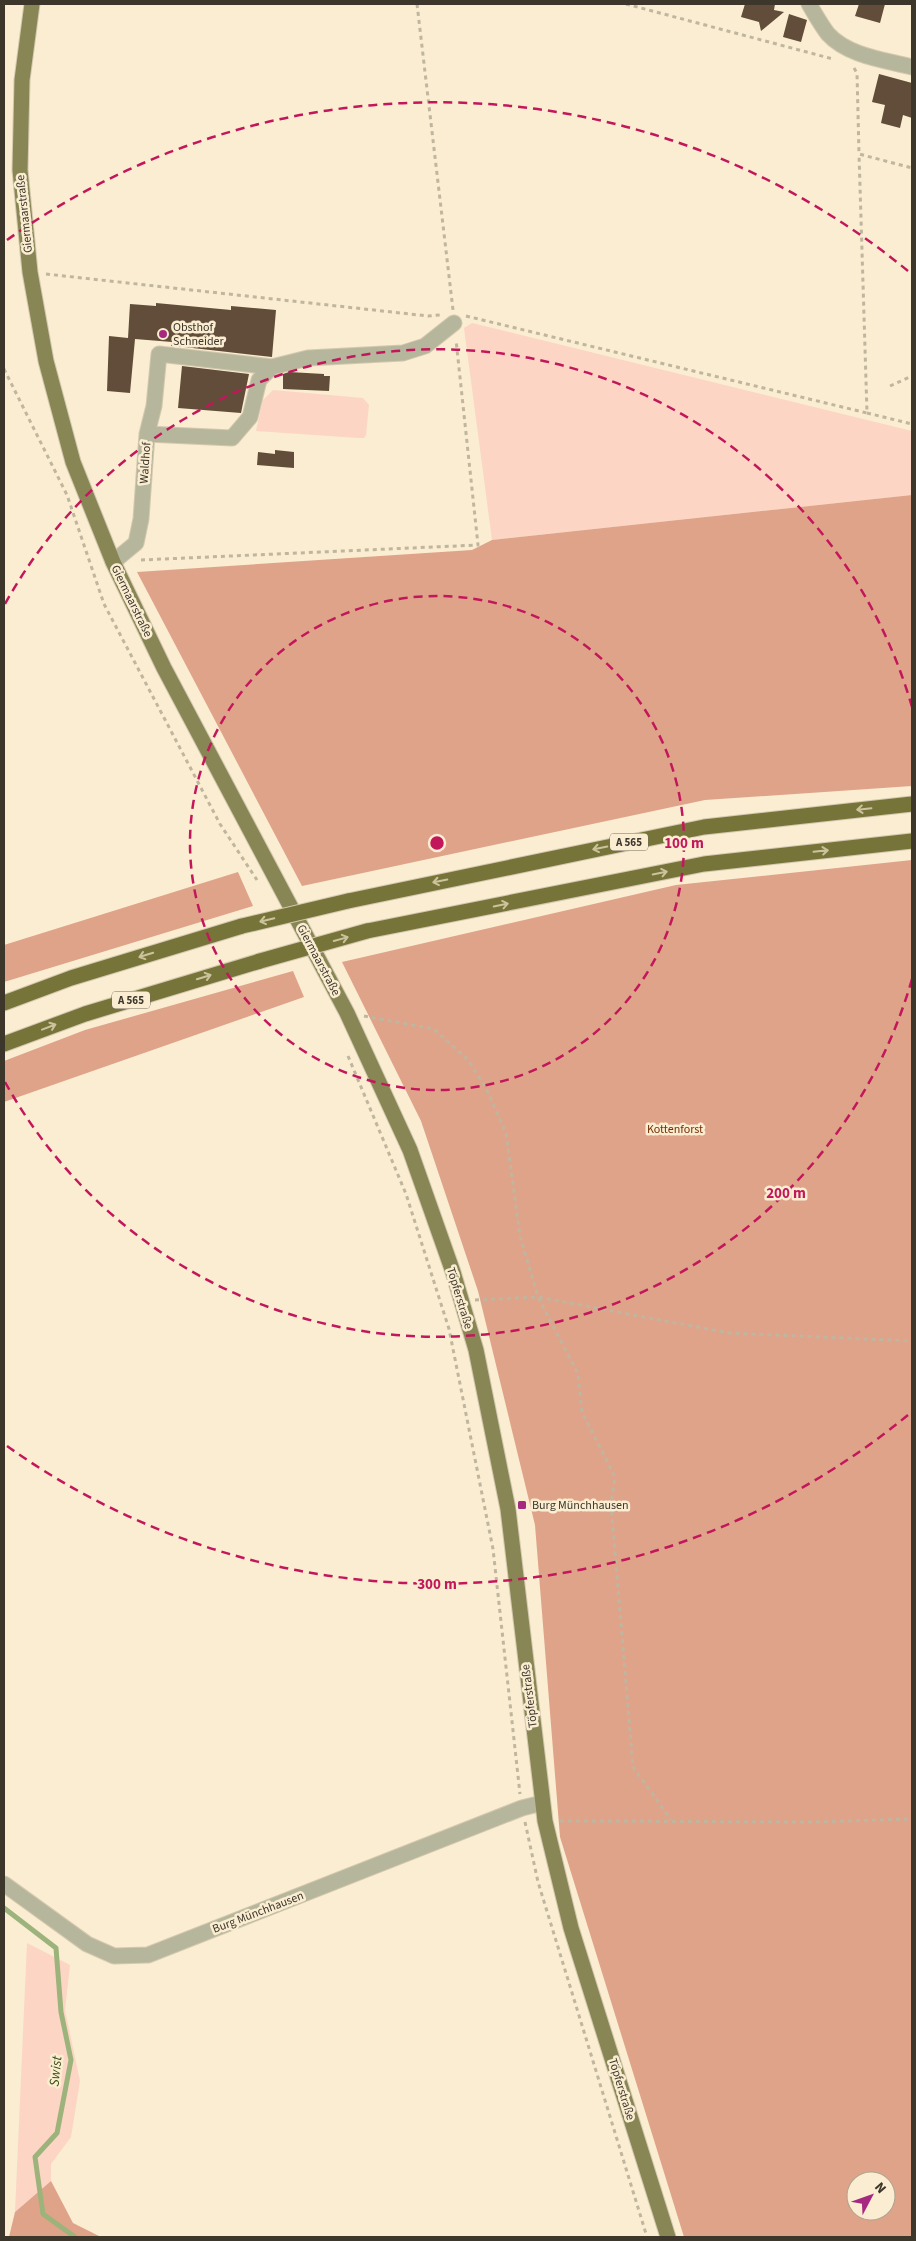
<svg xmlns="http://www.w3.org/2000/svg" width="916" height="2241" font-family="'Source Sans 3',sans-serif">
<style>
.green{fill:#fcd5c5}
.forest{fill:#dfa389;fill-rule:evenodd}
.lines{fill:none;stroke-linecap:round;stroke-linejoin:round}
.stream{stroke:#9db37c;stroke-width:5}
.building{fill:#614d3a}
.minor-casing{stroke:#d4c8b0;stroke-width:17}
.major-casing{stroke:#d4c8b0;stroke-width:17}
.highway-casing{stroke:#d4c8b0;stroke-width:17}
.path{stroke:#c0b59e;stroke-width:3;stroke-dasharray:4 4;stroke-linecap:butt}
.minor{stroke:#b6b69c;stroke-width:15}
.major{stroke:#888655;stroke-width:15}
.highway{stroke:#777439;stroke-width:15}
.highway-bridge-casing{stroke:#d4c8b0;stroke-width:17;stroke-linecap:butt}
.highway-bridge{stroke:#777439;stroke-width:15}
.oneway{stroke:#ccc39c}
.ring{fill:none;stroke:#c2185b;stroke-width:2.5;stroke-dasharray:9 6}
.poi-dot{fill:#a52a7f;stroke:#faedd1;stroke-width:2}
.labels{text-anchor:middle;stroke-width:5;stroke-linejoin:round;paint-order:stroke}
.shield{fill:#faedd1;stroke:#756d5d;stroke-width:1}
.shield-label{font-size:11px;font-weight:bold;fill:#3c362b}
.street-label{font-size:12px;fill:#3c362b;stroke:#faedd1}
.poi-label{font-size:12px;fill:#3c362b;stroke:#faedd1;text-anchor:start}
.park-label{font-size:12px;fill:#742e04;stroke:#faedd1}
.water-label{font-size:14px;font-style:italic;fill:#384c0e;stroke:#faedd1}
.centre{fill:#c2185b;stroke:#faedd1;stroke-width:2.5}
.ring-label{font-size:15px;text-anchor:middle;font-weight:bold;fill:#c2185b;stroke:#faedd1;stroke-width:5;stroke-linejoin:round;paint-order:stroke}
</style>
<rect width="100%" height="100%" fill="#faedd1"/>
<path class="green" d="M472,323L912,431V495L492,540L464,328Z
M273,390L363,398L369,405L366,435L364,438H358L256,431L263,400Z
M27,1943L70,1965L65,2010L80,2081L71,2137L51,2164V2181L15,2212Z"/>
<path class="forest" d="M912,495V786L705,800L302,886L137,572L472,550L492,540Z
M912,860V2237H684L560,1837L535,1525L478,1291L421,1121L342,962L676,885ZM856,2181H886V2211H856Z
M238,872L253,906L4,982V945Z
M293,971L304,997L4,1102V1061L85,1030Z
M51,2181L73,2223L101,2237H9L15,2212Z"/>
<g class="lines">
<path class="stream" d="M4,1908L56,1948L61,2012L71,2060L57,2133L35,2157L43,2214L75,2237"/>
</g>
<path class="building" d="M745,4H775L774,10L784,12L761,31L759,22L741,17Z
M859,4H885L880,23L855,16Z
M789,14L807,20L801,42L783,37Z
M879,74L912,83V118L903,115L900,128L881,123L885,105L872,102Z
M156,303L231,310V306L276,310L272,357L184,347L171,346L172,342L135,339L130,393L107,391L109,336L128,338L130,304L156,306Z
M182,366L249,374L241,413L178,408Z
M289,372L324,374V376H330L329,391L283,389V374Z
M275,450L294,452V468L257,465L258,452L275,454Z"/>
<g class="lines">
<defs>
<path id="minor" d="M809,4C815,14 821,25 828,34C848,56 885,60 912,67
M147,434L232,438L250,417L259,380L272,367L308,358L403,353L425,346L454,323
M113,562L136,543L141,519L147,434L154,406L159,354L272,367
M4,1884L87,1944L114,1956L148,1955L522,1808L542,1803"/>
<path id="major" d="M32,4L22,80L20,170L30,272L46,361L73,462L113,562L164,668L347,1013L410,1150L453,1272L476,1350L508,1509L545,1821L571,1928L668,2237"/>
<path id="highway" d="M348,901L704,827L912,804
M367,931L704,864L912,841
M4,1003L71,978L242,926
M4,1044L85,1014L260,961"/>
</defs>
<use href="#minor" class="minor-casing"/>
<use href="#major" class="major-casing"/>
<use href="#highway" class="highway-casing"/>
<path class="path" d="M417,4L453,310
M626,4L833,59
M854,68L857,73L859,154L912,168
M46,274L428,316L440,315
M466,316L867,413L859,154
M4,369L67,495L104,604L220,824L257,880
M890,386L912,376
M867,413L912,424
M141,560L478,545L456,340
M364,1016L434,1029L468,1060L486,1088L506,1133L520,1236L538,1297L578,1374L582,1412L615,1477L611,1504L633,1767L671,1820
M348,1056L406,1194L449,1329L493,1549L520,1794
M475,1300L538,1297L729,1333L912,1341
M560,1821L815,1822L912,1819
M525,1822L538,1882L647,2237"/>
<use href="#minor" class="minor"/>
<use href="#major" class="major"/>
<use href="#highway" class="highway"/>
<defs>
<path id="highway-bridge" d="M242,926L348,901
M260,961L367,931"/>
</defs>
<use href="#highway-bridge" class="highway-bridge-casing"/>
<use href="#highway-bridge" class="highway-bridge"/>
</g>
<defs><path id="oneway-shaft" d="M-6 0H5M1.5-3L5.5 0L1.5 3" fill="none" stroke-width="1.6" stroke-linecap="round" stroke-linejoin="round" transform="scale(1.25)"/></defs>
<g class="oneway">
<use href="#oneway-shaft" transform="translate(864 809) rotate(174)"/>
<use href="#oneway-shaft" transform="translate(600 848) rotate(168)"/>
<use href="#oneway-shaft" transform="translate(821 851) rotate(-6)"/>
<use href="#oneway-shaft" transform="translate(660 873) rotate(-11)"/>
<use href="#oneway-shaft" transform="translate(440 881) rotate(168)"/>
<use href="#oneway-shaft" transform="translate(501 905) rotate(-11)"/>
<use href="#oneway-shaft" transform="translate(267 920) rotate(167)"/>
<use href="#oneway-shaft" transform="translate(341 939) rotate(-15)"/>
<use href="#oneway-shaft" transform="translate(146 955) rotate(163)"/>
<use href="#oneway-shaft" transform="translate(204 977) rotate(-17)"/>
<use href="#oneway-shaft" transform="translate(49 1027) rotate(-21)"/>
</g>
<g class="ring">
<circle cx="437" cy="843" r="247"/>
<path d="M912 979A494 494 0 0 1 5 1082M5 604A494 494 0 0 1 912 707"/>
<path d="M908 1415A741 741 0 0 1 7 1446M7 240A741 741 0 0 1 908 271"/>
</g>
<g class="poi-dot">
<circle cx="163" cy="334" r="5"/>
<rect x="517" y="1500" width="10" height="10" rx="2.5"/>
</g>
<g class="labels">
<g class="shield">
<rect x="610" y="833.5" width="38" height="17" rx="4"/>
<rect x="112" y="991.5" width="38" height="17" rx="4"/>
</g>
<g class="shield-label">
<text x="629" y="846">A 565</text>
<text x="131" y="1004">A 565</text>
</g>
<g class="street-label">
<text transform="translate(24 214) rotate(-96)" y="4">Giermaarstraße</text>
<text transform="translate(145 463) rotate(-86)" y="4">Waldhof</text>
<text transform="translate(132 601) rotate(64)" y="4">Giermaarstraße</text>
<text transform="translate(319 960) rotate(62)" y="4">Giermaarstraße</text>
<text transform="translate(460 1298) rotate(73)" y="4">Töpferstraße</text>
<text transform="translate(529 1696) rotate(-97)" y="4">Töpferstraße</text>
<text transform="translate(258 1912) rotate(-21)" y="4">Burg Münchhausen</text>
<text transform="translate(622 2089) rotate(73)" y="4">Töpferstraße</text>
</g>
<g class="poi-label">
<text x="173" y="331">Obsthof<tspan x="173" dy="14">Schneider</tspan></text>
<text x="532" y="1509">Burg Münchhausen</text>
</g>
<g class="park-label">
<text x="675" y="1133">Kottenforst</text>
</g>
<g class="water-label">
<text transform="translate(55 2071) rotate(-84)" y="5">Swist</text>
</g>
</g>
<circle cx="437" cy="843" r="8" class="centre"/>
<g class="ring-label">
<text x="684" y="848">100 m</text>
<text x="786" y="1198">200 m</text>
<text x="437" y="1589">300 m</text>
</g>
<rect width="916" height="2241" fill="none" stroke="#3c362b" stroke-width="10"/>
<g transform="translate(871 2196) rotate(49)"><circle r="24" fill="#faedd1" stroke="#aea48f"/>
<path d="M0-4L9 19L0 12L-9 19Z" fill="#a52a7f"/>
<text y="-8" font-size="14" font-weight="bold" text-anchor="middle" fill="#3c362b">N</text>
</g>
</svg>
